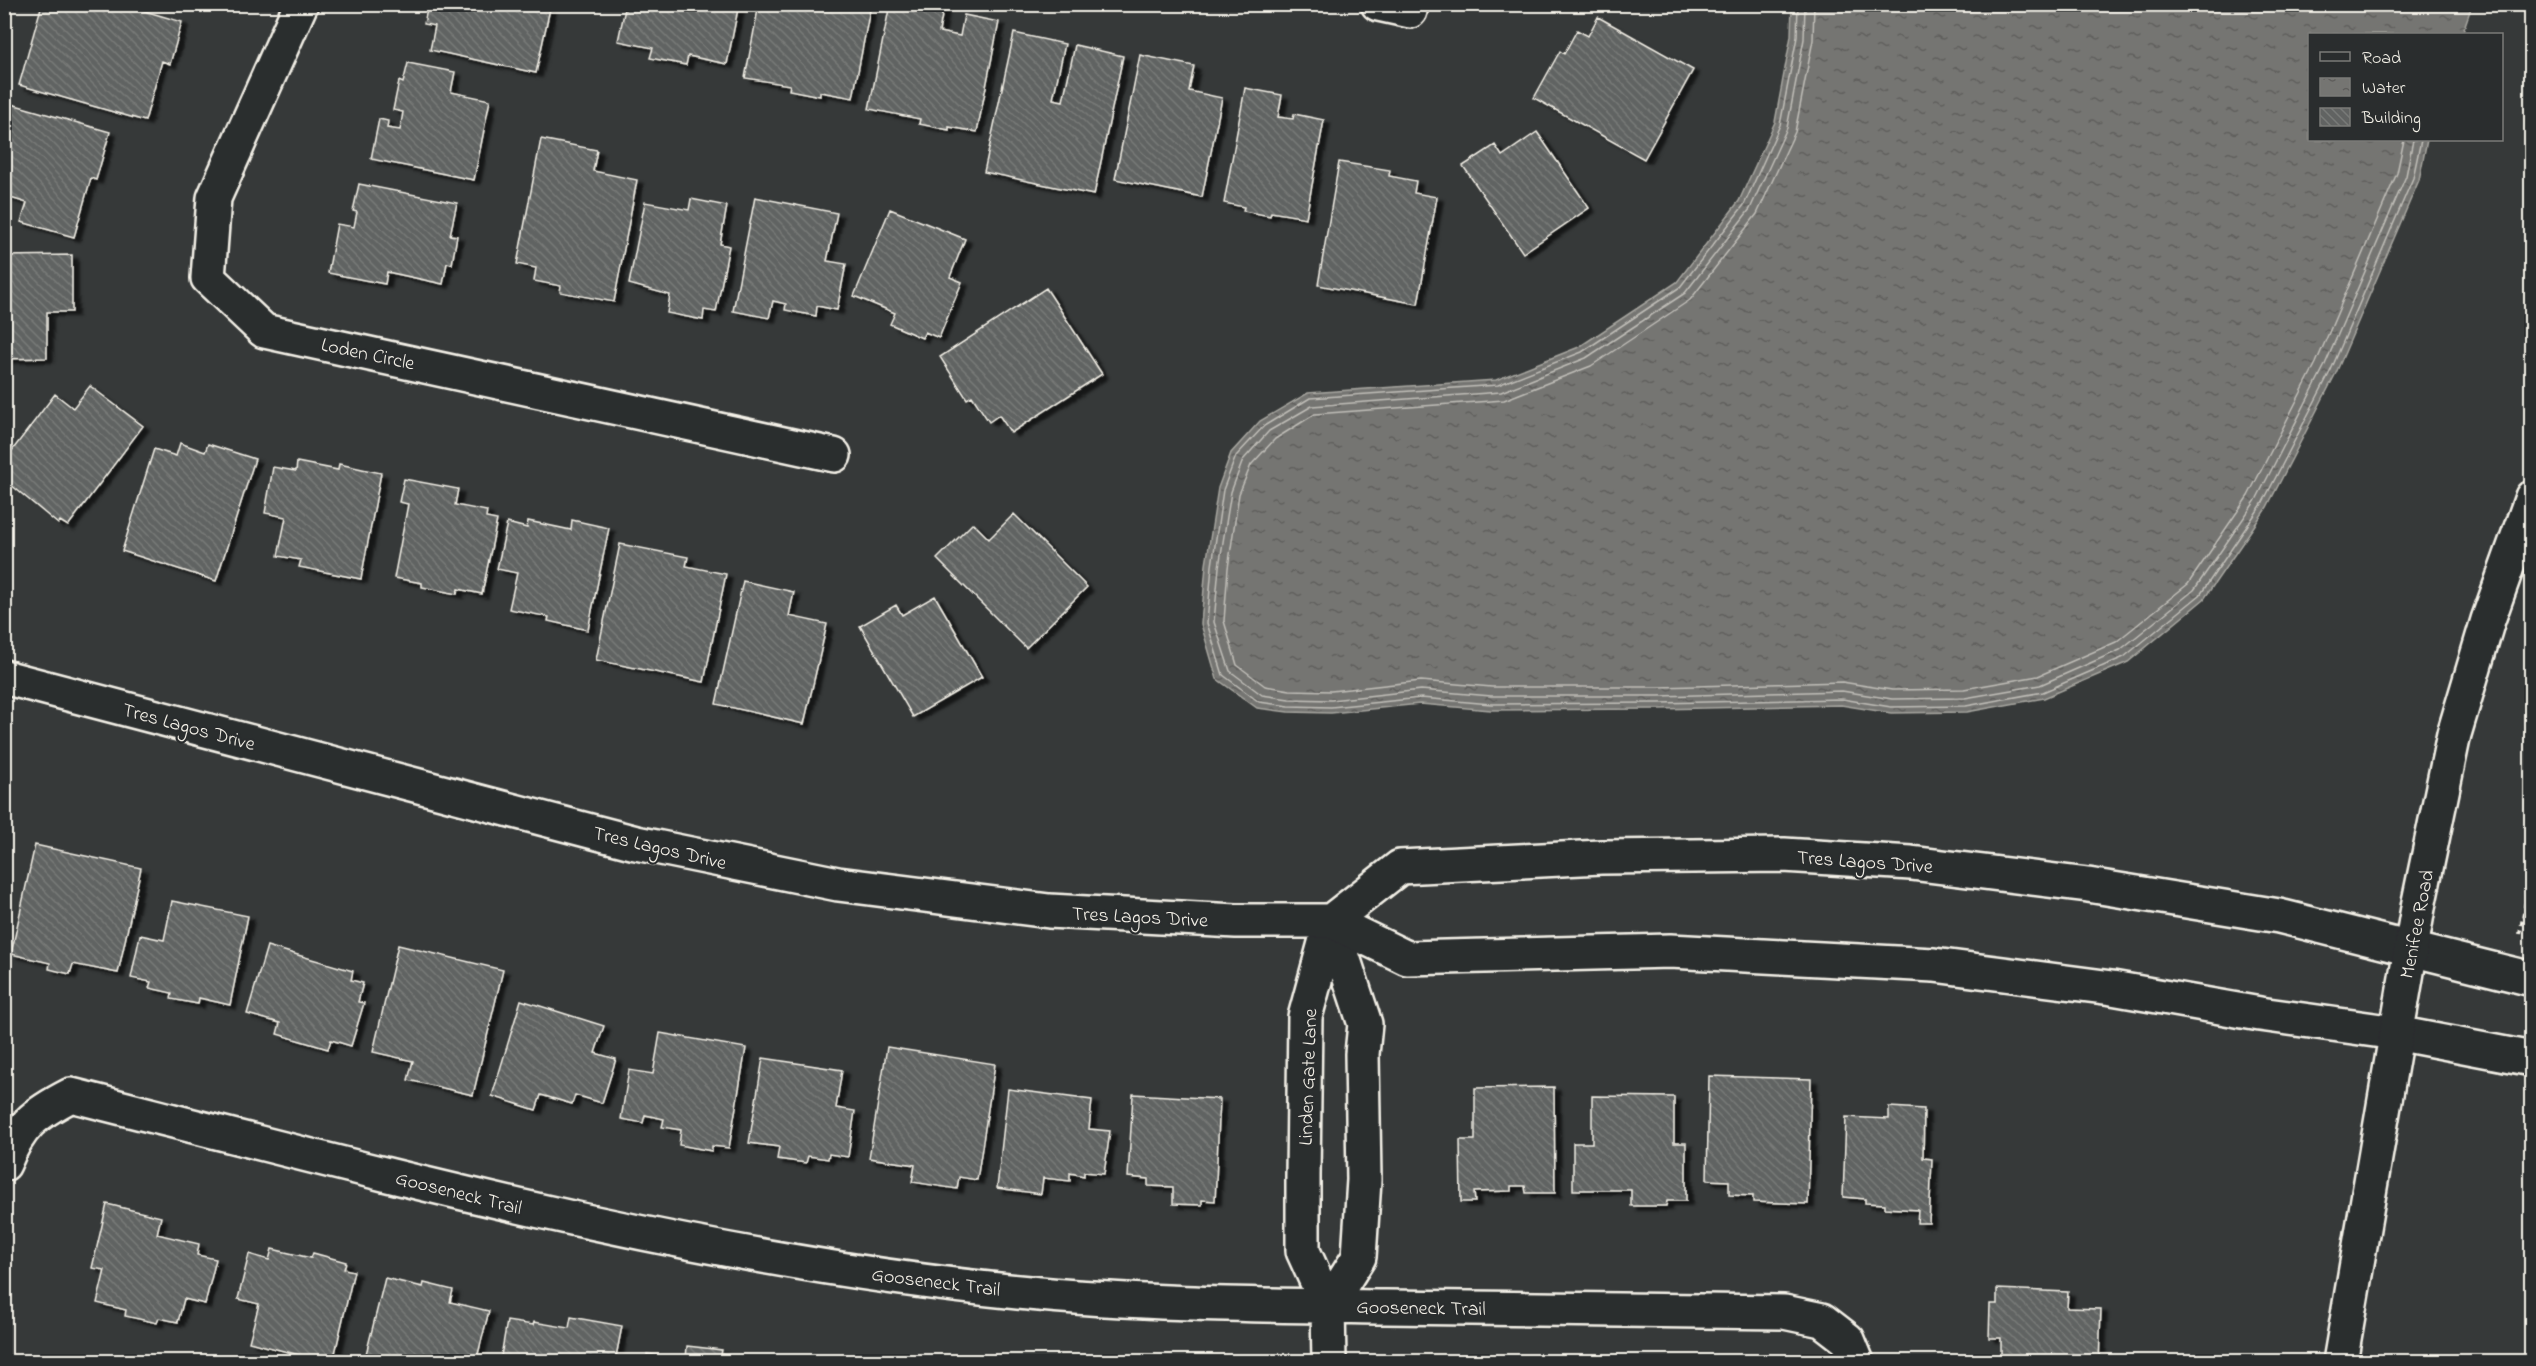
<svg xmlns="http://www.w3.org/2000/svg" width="2536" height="1366" font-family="'Indie Flower',sans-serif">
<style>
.water{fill:url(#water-ripples);stroke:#a8a7a1;stroke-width:1.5}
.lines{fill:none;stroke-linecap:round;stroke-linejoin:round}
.shore{stroke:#c1bfb9;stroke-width:1.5}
.building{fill:url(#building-back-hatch);stroke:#f4f1e8;stroke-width:1.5;filter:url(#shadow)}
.street-casing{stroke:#f4f1e8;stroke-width:38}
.secondary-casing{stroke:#f4f1e8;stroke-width:38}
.primary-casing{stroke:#f4f1e8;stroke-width:38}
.path{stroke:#f4f1e8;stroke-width:4;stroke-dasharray:4.5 4.5;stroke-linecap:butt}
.street{stroke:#2a2d2e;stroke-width:33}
.secondary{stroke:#2a2d2e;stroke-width:33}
.primary{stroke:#2a2d2e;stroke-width:33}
.labels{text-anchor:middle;stroke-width:4.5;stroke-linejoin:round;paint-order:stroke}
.street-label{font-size:20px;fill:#f4f1e8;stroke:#2a2d2e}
</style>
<defs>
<pattern id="water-ripples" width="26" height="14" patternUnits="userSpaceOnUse" patternTransform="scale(1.5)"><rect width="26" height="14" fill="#757572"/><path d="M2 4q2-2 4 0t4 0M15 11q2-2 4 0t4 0" fill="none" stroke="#5f5e5c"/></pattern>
<pattern id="building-back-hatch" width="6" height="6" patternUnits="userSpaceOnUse" patternTransform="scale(1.5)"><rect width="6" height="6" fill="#616362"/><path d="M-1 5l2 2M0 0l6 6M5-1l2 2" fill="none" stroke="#787a78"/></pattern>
<filter id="shadow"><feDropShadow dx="6" dy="4" stdDeviation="1.5" flood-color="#0009"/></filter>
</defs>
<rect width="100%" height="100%" fill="#363939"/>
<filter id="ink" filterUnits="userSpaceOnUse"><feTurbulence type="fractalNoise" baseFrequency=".0167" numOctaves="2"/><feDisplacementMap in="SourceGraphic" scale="12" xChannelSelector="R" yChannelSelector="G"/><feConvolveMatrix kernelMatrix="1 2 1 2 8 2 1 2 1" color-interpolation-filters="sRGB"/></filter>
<g filter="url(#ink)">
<path class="water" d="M1792,5H2472L2462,34H2310V140H2427L2419,180L2336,373L2267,507L2204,599L2128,662L2044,698L1967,712L1891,713L1841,705L1659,709L1491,710L1420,704L1331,713L1288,712L1257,708L1217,679L1201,624L1206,565L1218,488L1231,453L1260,421L1308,393L1496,380L1579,347L1677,282L1739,201L1775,122L1791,36Z"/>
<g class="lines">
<path class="shore" d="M1798,4L1797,37L1780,125L1744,205L1680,287L1582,352L1498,385L1310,398L1264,426L1236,456L1223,490L1212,566L1207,623L1223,675L1259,702L1289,706L1331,707L1421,698L1491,704L1659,703L1842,699L1891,707L1966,706L2043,692L2124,657L2200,595L2262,504L2331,370L2413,178L2421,140
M1805,4L1804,39L1787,128L1750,209L1685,293L1586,358L1501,392L1312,406L1269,431L1243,460L1231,492L1219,567L1214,622L1230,671L1262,695L1289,699L1331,700L1421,690L1491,696H1659L1842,691L1892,699L1965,698L2040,685L2120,650L2194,590L2256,500L2324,367L2406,176L2413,140
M1814,4L1813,40L1795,132L1757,214L1690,300L1591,366L1504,400L1315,414L1275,439L1251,465L1239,494L1228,568L1224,621L1237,665L1265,686L1290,690L1331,691L1421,681L1492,687H1659L1842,682L1892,690L1964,689L2038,676L2116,642L2188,584L2248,496L2316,363L2397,173L2404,140"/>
</g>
<path class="building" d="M42,4H121L182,22L170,64L162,61L145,121L19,85Z
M428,4H551L536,73L430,50L435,26L424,24Z
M626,4H739L727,64L688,56L686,65L650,58L653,48L618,41Z
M759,4H871L853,98L820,92V96L789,90L790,85L745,78Z
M890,4H944L939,32L960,36L964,15L999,22L977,132L949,127V130L919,124L920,119L869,109Z
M1598,17L1693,70L1644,159L1534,98L1560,51L1564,54L1577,30L1588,36Z
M1014,33L1065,44L1053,99L1063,101L1075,45L1123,56L1094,195L984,172Z
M1140,55L1194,66L1189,91L1222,98L1202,197L1115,179Z
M408,63L455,72L451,92L490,100L474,180L371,159L379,119L388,121L387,128L400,130L403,112L393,110L399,81L403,83Z
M1245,88L1282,95L1278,117L1293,119L1294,114L1324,120L1306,218L1271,212L1270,216L1243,211L1244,207L1224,203Z
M8,103L110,132L96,180L91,178L74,237L21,222L27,203L4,196V113Z
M1537,132L1589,208L1523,253L1463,166L1495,145L1502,156Z
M541,139L597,150L593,171L637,180L614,302L560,292L561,286L534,281L536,268L517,264Z
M1339,162L1390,170L1389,176L1416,181L1414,193L1437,197L1418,304L1318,285Z
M359,184L457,203L450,235L457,236L452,264L447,263L443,284L387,272L385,284L328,273L337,224L354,227L357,212L353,211Z
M755,197L837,213L827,261L846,264L837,310L817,306L816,316L785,310L786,304L773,301L769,318L733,311Z
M691,199L727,206L720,244L729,246L716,312L704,310L703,320L667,313L670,295L629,284L645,202L689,210Z
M890,209L965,239L950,277L962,282L939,338L925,332L922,338L890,324L895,313L854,296Z
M72,255V312H47V358L4,359V256Z
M1046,288L1102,374L1011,433L999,415L989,422L972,396L967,399L940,357Z
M90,386L143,426L68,526L60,521L58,524L4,479V461L55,394L73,408Z
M180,443L205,452L208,444L255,459L216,581L122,551L154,449L176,456Z
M297,462L338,470L339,464L381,473L361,579L299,567L301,560L278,556L286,517L265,513L273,467L296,471Z
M404,479L458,489L455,505L487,511L486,518L497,520L482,594L458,589L457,594L422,587V583L394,578L408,504L399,502Z
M1014,514L1087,587L1026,648L937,559L973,523L989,539Z
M572,520L609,528L588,630L548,621L549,617L509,609L517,573L497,569L507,523L527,528L528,521L571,530Z
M620,544L688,557L686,566L726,574L704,682L596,660Z
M743,581L794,592L789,616L827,624L804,724L716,704Z
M935,596L982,677L913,717L860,626L896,605L902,615Z
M35,845L141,868L118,973L73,964L70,974L49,969L50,963L11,954Z
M172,901L248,916L230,1005L199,998L198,1004L171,999L172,993L149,988L151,982L131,978L140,935L164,940Z
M398,945L503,970L473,1095L408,1080L413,1061L373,1052Z
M267,946L353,971L351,980L363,983L358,1002L364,1003L351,1046L331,1040L328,1049L277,1034L280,1023L247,1014Z
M521,1000L604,1026L595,1053L616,1059L602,1103L575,1095L572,1104L541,1095L536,1110L492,1096Z
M660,1033L746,1048L729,1148L712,1146V1151L679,1145L681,1130L662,1127L664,1119L645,1115L643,1123L621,1119L629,1070L653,1074Z
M887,1047L995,1064L977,1180L959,1177L957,1189L912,1182L915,1165L869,1158Z
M763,1058L842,1070L836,1108L855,1111L848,1157L829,1154L828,1159L808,1156L806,1163L777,1159L779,1147L749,1143Z
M1709,1076L1811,1079L1808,1204L1753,1202V1196L1729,1195V1181L1707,1180Z
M1554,1087L1555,1193H1526L1525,1186H1511V1191L1474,1192L1475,1202H1461L1460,1140H1475V1088Z
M1008,1089L1092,1100L1089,1129L1110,1131L1104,1174L1084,1172V1176L1070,1173V1181L1043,1178L1041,1194L997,1188Z
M1133,1094L1220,1099L1215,1201L1202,1200V1205L1173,1204V1187L1148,1186V1179L1128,1177Z
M1592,1096L1674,1097V1143H1686V1201H1667L1666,1206H1631V1190H1573V1143H1592Z
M1889,1107L1924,1109L1923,1158L1932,1159L1929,1223H1917L1918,1210L1885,1208V1204L1865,1203V1199L1843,1197L1846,1117L1889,1119Z
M107,1204L161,1217L157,1234L199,1244L197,1255L216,1259L205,1304L184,1299L178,1322L159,1318L157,1323L125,1316L126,1310L97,1303L105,1270L92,1268Z
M272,1249L311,1258L313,1253L346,1262L344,1269L354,1271L333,1362H306L307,1357L249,1342L259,1304L238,1299L249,1254L269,1260Z
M385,1278L423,1287L424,1283L453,1290L450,1302L489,1311L476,1362H364Z
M1997,1289L2068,1292L2067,1308L2101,1309L2099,1362H2001V1338H1989L1990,1304H1997Z
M571,1317L622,1326L615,1362H500L507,1321L533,1325L534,1322L569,1328Z
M687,1346L722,1350L721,1355L736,1357L735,1362H646L647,1354L686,1359Z"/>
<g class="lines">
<defs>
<path id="street" d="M301,4L214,198L208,278L264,331L834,455
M1378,4L1410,11
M2411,949L2532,979
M2396,1033L2532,1059
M4,1164C20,1125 34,1114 71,1095C384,1174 696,1260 1018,1292C1139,1304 1261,1305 1383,1307C1517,1308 1651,1310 1784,1312L1822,1320L1848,1340L1857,1362
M1328,1306L1359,1257L1364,1180L1362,1054L1365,1024L1331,921
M1329,1362L1328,1306L1303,1251V1176L1305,1017L1331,921"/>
<path id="secondary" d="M4,677L636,843L838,884L1049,911L1236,921H1331L1407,958L1670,951L1934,965L2112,988L2260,1014L2396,1033
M1331,921L1400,867L1601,857L1784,855L1911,863L2088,885L2279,916L2411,949"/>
<path id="primary" d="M2340,1362L2419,902L2454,734L2488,620L2532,497"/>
</defs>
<use href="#street" class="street-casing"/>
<use href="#secondary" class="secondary-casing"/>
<use href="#primary" class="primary-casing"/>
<path class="path" d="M2520,934L2532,868"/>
<use href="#street" class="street"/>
<use href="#secondary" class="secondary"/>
<use href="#primary" class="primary"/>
</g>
</g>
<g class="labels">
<g class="street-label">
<text transform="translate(368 353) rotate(12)" y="7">Loden Circle</text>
<text transform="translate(189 726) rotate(15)" y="7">Tres Lagos Drive</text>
<text transform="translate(660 847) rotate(13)" y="7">Tres Lagos Drive</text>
<text transform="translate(1865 861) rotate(4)" y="7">Tres Lagos Drive</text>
<text transform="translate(1140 916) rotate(3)" y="7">Tres Lagos Drive</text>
<text transform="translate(2416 924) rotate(-79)" y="7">Menifee Road</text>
<text transform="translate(1307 1077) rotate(-88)" y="7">Linden Gate Lane</text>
<text transform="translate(459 1192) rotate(14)" y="7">Gooseneck Trail</text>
<text transform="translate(936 1281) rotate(7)" y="7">Gooseneck Trail</text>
<text transform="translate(1421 1307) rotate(1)" y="7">Gooseneck Trail</text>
</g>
</g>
<rect width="2536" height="1366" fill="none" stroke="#2a2d2e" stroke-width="24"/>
<rect x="12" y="12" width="2512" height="1342" fill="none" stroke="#f4f1e8" stroke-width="2" filter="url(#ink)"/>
<rect x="2308" y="33" width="195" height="108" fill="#2a2d2e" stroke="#7b7b78" stroke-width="1.5"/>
<rect x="2320" y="52" width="30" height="9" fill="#2a2d2e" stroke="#7b7b78" stroke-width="1.5"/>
<text x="2362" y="63" font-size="18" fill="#f4f1e8">Road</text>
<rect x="2320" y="78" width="30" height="18" fill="url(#water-ripples)" stroke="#7b7b78" stroke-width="1.5"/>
<text x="2362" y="93" font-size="18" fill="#f4f1e8">Water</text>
<rect x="2320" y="108" width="30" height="18" fill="url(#building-back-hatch)" stroke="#7b7b78" stroke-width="1.5"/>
<text x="2362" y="123" font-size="18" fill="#f4f1e8">Building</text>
</svg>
